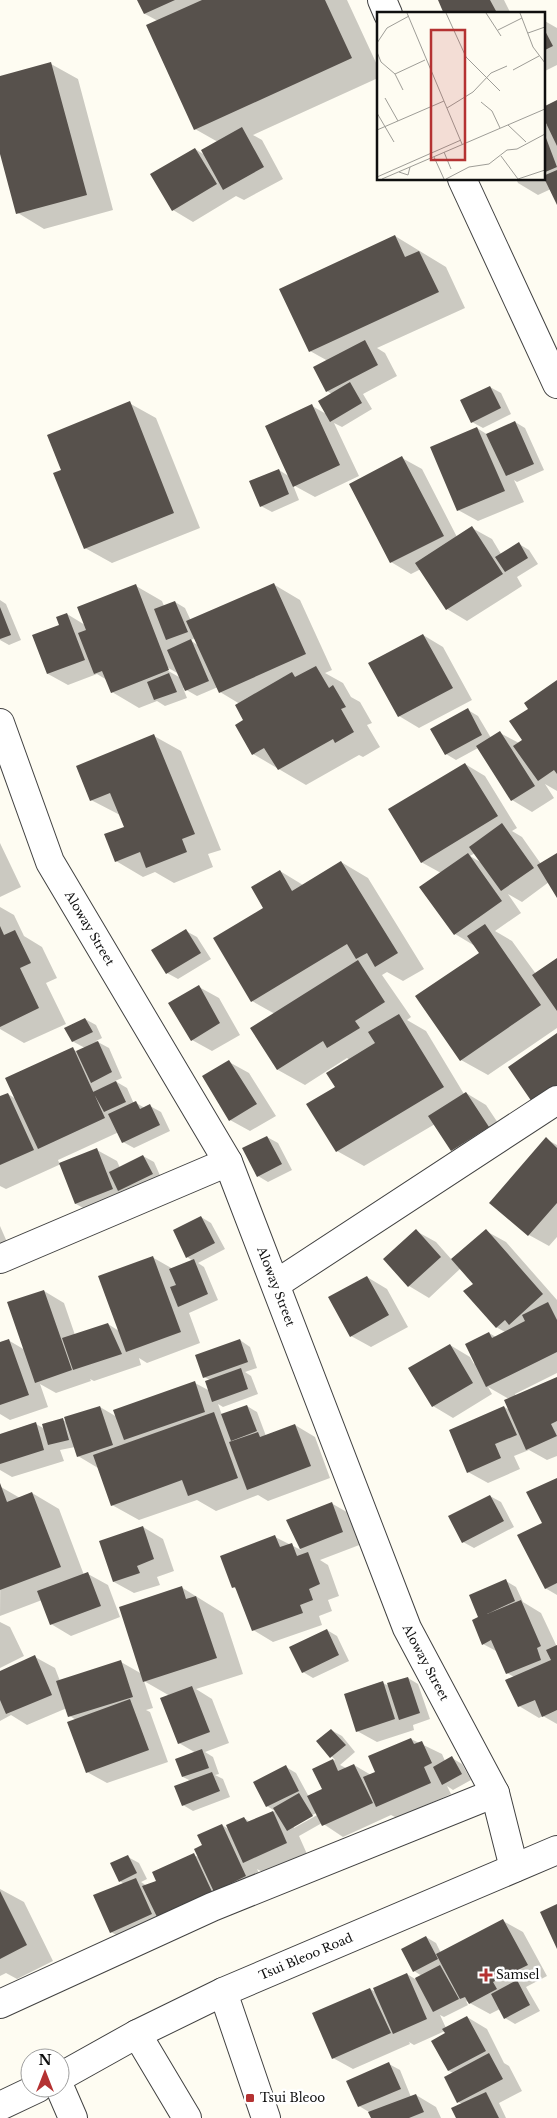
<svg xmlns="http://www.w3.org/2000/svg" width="557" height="2118" font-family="'Libre Baskerville',serif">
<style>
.shadow{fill:#0003;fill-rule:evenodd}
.building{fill:#57514c}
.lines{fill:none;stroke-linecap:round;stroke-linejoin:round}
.minor-casing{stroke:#424242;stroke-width:30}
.minor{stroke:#fff;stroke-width:28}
.poi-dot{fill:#b43232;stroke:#fff;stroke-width:2}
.labels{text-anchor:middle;stroke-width:5;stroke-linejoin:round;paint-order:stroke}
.street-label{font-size:12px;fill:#0f0f0f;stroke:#fff}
.poi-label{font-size:12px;fill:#0f0f0f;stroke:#fff;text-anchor:start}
.inset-road{fill:none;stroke:#9e9d97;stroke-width:1}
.view{fill:#b43232;fill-opacity:0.15;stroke:#b43232;stroke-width:2.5}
.inset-edge{fill:none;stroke:#0f0f0f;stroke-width:2.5}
</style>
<rect width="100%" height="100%" fill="#fefcf2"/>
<path class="shadow" d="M139,0H347L378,67V78L253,135L262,140L283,179L244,200L236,196L193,222L173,210L195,149L205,155L218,142L195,129L158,21L145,14Z
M439,0H504L511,14H446Z
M543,20L557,28V65L543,72Z
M51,64L78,79L113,210L44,229L18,213L0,149V77Z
M557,102V202L551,189L538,195L518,183L516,179H543V123L549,126Z
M395,236L446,267L465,308L377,348L385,353L397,376L363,394L372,409L342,427L334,423L359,476L315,497L293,485L299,500L272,512L261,506L279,470L290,477L312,406L328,415L332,394L327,391L328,361L310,351Z
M490,387L501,393L511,414L483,428L472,422Z
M129,403L156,418L200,528L112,563L85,548L62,470Z
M515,422L525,428L544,470L517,482L514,480L524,502L478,521L458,510L477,428L488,435Z
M402,458L422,469L457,537L472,528L492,539L501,554L519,544L529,550L538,564L517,577L522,586L467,621L447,609L421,569L411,574L391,562Z
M273,584L300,600L332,670L325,673L343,683L351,697L360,702L372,723L367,725L380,747L363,757L359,755L306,785L253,754L237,726L245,721L240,704L220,692L218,687L197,696L183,688L187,698L165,706L157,701L139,708L112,692L107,680L97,674L68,685L48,674L60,626L67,614L85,625L136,586L162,601L164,606L175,602L185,608L191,621ZM196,638L199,646L190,640ZM165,666L179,674V677L163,668Z
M0,600L6,604L21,640L9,645L0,640Z
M423,635L443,647L472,700L419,728L399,716Z
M557,682V791L545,784L554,798L532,812L512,800L478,748L456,760L446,754L468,710L478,716L491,738L500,733L519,743L524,740L530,710Z
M154,736L181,751L221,850L208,854L213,867L174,883L155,872L143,877L116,861L125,828L120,815L91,800Z
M465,764L485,776L517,828L512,831L522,837L541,864L557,854V895L549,882L522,902L508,894L521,913L495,931L512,941L536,974L557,960V1028L488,1075L461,1060L480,953L475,946L455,934L441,873L421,862ZM475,853L482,863L470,856Z
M0,843L21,887L0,897Z
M341,862L368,878L424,969L403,981L387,972L382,975L411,1017L407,1020L426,1031L464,1094L466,1093L486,1105L508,1138L472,1161L452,1150L435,1124L364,1166L337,1151L336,1087L350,1060L347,1058L305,1085L278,1070L252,1029L275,1014L252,1001L264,908L280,871L303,885Z
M0,907L14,915L24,936L42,947L57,978L46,983L66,1024L24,1043L0,1029Z
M186,931L197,937L211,959L178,979L167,973Z
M199,987L219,998L240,1035L212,1051L192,1040Z
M85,1019L96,1025L102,1038L96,1041L109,1048L122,1078L115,1081L127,1088L134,1104L136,1103L145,1108L150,1106L161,1112L170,1131L134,1148L123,1142L119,1132L58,1160L60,1165L97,1150L117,1161L120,1168L143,1156L154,1162L162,1180L96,1215L76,1204L61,1164L6,1189L0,1186V1098L8,1094L16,1099L73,1049L77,1052L85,1048L72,1041Z
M229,1062L249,1073L276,1116L250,1131L230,1120Z
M267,1137L278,1143L292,1170L268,1182L258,1176Z
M546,1139L557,1145V1237L549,1246L529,1235Z
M201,1217L211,1223L225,1249L198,1263L204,1267L218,1300L189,1313L200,1343L147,1363L139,1358L141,1365L94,1381L90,1379L91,1381L56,1393L40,1384L48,1407L10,1420L0,1414V1343L8,1340L25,1350L44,1291L64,1303L75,1335L108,1324L119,1331L152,1257L173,1269L193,1261L187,1257Z
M0,1226L7,1242L0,1245Z
M416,1231L436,1242L452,1260L486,1231L506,1242L557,1300V1373L515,1394L516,1396L557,1378V1456L547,1460L529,1450L514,1456L520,1469L488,1483L468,1472L504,1407L510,1410L509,1399L488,1387L492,1394L453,1418L433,1406L450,1345L470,1357L474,1364L489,1333L496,1337L505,1332L496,1327L474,1284L461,1268L429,1298L409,1286Z
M367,1277L387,1289L408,1327L371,1347L351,1336Z
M240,1340L250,1347L257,1368L245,1372L251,1376L258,1394L223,1407L218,1404L222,1415L247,1406L257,1412L266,1436L295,1425L315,1437L330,1478L268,1501L258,1495L216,1511L197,1500L139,1520L112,1505L98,1468L78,1456L75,1447L60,1450L64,1461L12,1477L0,1470V1435L36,1424L45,1429L63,1420L67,1422L100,1407L117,1417L195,1383L210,1391V1380L204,1377Z
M557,1479V1595L545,1588L544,1524Z
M1,1487L20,1498L32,1493L59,1509L84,1575L88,1574L108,1585L120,1617L71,1636L51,1624L42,1600L0,1616Z
M490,1496L501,1502L514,1527L474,1548L463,1542Z
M331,1503L352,1515L362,1544L320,1560L328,1565L339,1596L328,1600L332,1611L319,1616L322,1625L273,1642L253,1630L238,1590L233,1587L275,1537L301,1550L287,1520Z
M143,1527L163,1539L174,1571L157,1577L160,1585L134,1593L114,1582Z
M506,1581L516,1587L523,1602L541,1613L557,1647V1724L543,1716L539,1718L519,1706L514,1677L507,1673L498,1652L483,1644L481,1617Z
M181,1587L223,1613L243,1674L196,1689L212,1699L229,1743L205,1752L213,1757L219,1774L215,1775L223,1779L230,1797L193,1811L183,1805L191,1781L183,1777L196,1753L179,1743L170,1696L144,1681L153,1708L146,1710L150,1712L168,1762L107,1783L87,1772L76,1720L70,1716L67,1708L27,1725L11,1715L0,1721V1672L35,1657L55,1668L60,1681L121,1662L142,1674Z
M0,1622L10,1627L24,1656L0,1668Z
M327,1630L337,1636L349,1661L313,1678L303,1672Z
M408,1678L418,1684L430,1719L413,1725L414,1730L377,1742L357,1731L383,1683L389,1686Z
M331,1730L342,1736L355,1752L340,1765L346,1768L354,1765L371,1775L377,1773L411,1739L442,1754L445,1761L452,1758L462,1764L471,1780L453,1790L447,1786L451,1794L397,1818L391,1815L343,1837L322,1823L299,1836L307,1854L264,1873L257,1869L266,1888L131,1943L111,1932L124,1884L120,1881L128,1857L139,1863L147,1879L141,1882L147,1886L157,1881L194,1855L200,1858L203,1846L222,1825L230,1830L244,1818L250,1822L275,1811L267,1806L286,1767L296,1773L309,1797L324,1790L313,1770L335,1760L318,1741ZM318,1812L319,1814L294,1828V1825Z
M0,1889L24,1902L53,1961L17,1979L6,1973L0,1976Z
M503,1921L523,1932L547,1976L526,1987L540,2011L515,2024L505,2018L500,2009L490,2014L466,2001L468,2005L444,2017L440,2015L446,2028L467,2017L487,2029L504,2063L509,2066L522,2091L499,2103L506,2118H457L463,2104L458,2102L453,2073L449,2071L445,2031L414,2045L409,2042L410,2044L353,2069L333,2058L370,1989L376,1992L407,1974L415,1979L422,1976L414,1971L426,1937L436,1943L441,1953Z
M389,2064L400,2070L411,2097L416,2095L436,2107L441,2118H372L369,2112L359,2106Z"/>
<path class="building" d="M137,0H175L144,14Z
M202,0H325L352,58L194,130L146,25Z
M438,0H490L496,11L491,14H444Z
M543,27L553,46L543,51Z
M51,62L87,195L16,214L0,154V76Z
M557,100V146L543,117V107Z
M242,127L264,167L223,190L201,150Z
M543,130L557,167L543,173Z
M195,148L217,184L172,211L150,174Z
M557,170V205L543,176Z
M395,235L405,257L419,251L439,292L309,352L279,289Z
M365,340L378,365L326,392L313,367Z
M350,382L362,403L330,422L318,401Z
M490,386L501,408L471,423L460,400Z
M130,401L174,513L84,549L53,473L61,470L47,435Z
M312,404L340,465L293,487L265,426Z
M515,421L534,464L506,476L486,434Z
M477,427L505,491L457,511L430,447Z
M402,456L444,536L390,563L349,484Z
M279,469L289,494L260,507L249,481Z
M472,526L503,574L446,610L415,563Z
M519,542L528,558L505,572L495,557Z
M274,583L306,654L219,693L186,621Z
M136,584L169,670L111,693L102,671L94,674L78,633L86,630L77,607Z
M175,601L188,632L166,640L154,609Z
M0,607L11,635L0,639Z
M67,613L85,660L47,674L32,635L59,625L56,617Z
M423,634L453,688L398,717L368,663Z
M191,639L209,681L185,691L167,650Z
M316,666L329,688L333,685L346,707L341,709L354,732L335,743L333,739L278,770L264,748L252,755L235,725L243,720L235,705L292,672L295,677Z
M169,673L177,692L154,700L147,682Z
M557,680V774L554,770L538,781L513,746L522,740L509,721L528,709L524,703Z
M468,708L482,735L445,755L430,729Z
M500,731L535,786L511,801L476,746Z
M154,734L195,834L182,839L187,852L146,868L140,852L115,862L104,834L124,827L110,793L90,801L76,766Z
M465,763L498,816L421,863L388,809Z
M502,823L534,868L501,891L469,847Z
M468,853L502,901L454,935L419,887Z
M557,853V898L537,865Z
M341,861L398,953L375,967L367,953L356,959L347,944L251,1002L213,938L263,908L251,887L280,870L292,891Z
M485,924L541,1005L460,1061L415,996L479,953L467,936Z
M0,926L4,935L15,930L31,963L20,968L39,1008L0,1027Z
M186,929L201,953L166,974L151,950Z
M557,958V1011L532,975Z
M358,960L385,1002L355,1021L360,1028L327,1048L323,1041L277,1070L250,1028Z
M199,985L220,1023L191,1041L168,1003Z
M399,1014L444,1087L336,1152L306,1104L335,1087L326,1073L375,1043L368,1032Z
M85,1018L93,1032L72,1042L64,1028Z
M557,1033V1085L532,1102L508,1067Z
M98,1041L112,1072L91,1083L76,1051Z
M73,1047L105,1118L38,1149L5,1078Z
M229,1060L257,1104L229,1121L202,1076Z
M116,1081L126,1102L104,1112L93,1092Z
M466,1092L489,1127L451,1151L428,1116Z
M8,1093L34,1150L0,1165V1096Z
M136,1101L140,1109L150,1104L160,1125L122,1143L108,1114Z
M267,1136L282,1164L257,1177L242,1148Z
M546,1137L557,1148V1203L528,1236L489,1203Z
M97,1148L113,1189L75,1204L59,1163Z
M143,1155L153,1174L118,1191L109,1172Z
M201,1216L215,1243L186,1258L173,1230Z
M416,1229L441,1257L408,1287L383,1259Z
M486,1229L543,1294L509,1325L505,1320L496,1328L463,1291L473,1284L451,1259Z
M153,1256L181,1332L126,1352L98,1276Z
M194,1259L208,1294L178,1307L170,1287L176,1285L169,1269Z
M367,1276L389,1315L350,1337L328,1297Z
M44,1290L72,1370L35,1383L7,1302Z
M548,1302L557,1320V1352L486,1387L465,1344L489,1332L492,1338L525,1321L522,1315Z
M108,1323L122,1354L73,1370L62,1338Z
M9,1339L29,1395L0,1405V1342Z
M240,1339L248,1362L203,1378L195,1355Z
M450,1344L473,1383L432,1407L408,1368Z
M241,1368L248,1389L212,1402L205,1381Z
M557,1377V1421L551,1424L557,1436L526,1450L504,1400Z
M195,1381L205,1412L124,1440L113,1410Z
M247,1405L257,1431L231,1441L221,1414Z
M100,1406L113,1445L77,1457L64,1417Z
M504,1406L517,1435L495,1444L501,1458L467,1473L449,1430Z
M214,1412L238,1478L188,1496L182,1480L111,1506L93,1455Z
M63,1418L69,1440L48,1445L42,1424Z
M36,1422L44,1450L0,1464V1434Z
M295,1424L311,1466L247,1490L229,1442L258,1432L260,1437Z
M557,1478V1583L545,1589L517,1535L542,1523L526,1492Z
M0,1483L7,1502L32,1492L61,1567L0,1590Z
M490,1495L504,1521L462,1543L448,1516Z
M332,1502L343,1532L300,1549L286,1520Z
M143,1526L154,1559L137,1566L140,1573L113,1582L99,1541Z
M275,1535L280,1547L292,1543L297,1556L308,1552L320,1584L309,1589L313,1600L300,1605L303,1613L252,1631L235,1587L232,1588L220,1556Z
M88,1572L101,1606L50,1625L37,1591Z
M506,1579L515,1601L487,1614L521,1600L541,1646L537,1648L541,1660L506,1674L491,1640L482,1645L472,1620L478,1617L469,1595Z
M182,1586L186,1599L196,1596L217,1658L143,1682L119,1607Z
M327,1629L339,1655L302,1673L289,1647Z
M557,1645V1710L542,1717L535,1700L518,1707L505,1680L551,1660L546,1650Z
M35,1655L52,1695L6,1714L0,1700V1671Z
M121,1660L133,1697L68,1717L56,1681Z
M408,1677L420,1713L399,1720L387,1683Z
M383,1681L395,1719L356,1732L344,1694Z
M192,1686L210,1732L178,1744L160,1698Z
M130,1699L149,1750L86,1773L67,1722Z
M331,1729L346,1745L330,1758L316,1741Z
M411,1738L414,1744L422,1741L432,1763L424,1767L431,1783L376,1807L363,1777L375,1772L368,1756Z
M202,1749L209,1768L182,1777L175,1759Z
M452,1756L462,1774L442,1785L433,1767Z
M333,1759L338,1771L354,1764L373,1803L322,1826L307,1796L322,1789L312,1769Z
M286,1765L299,1791L266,1807L253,1782Z
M212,1772L220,1791L182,1806L174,1786Z
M299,1793L313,1816L287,1831L273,1808Z
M273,1811L287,1843L243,1863L226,1825L244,1817L247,1822Z
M222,1824L246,1876L214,1892L194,1849L202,1845L197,1835Z
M194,1853L214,1896L159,1921L142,1886L156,1881L152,1872Z
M128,1855L137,1873L119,1882L110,1863Z
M136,1878L152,1914L110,1933L93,1895Z
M0,1891L27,1945L0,1959Z
M557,1904V1949L540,1912Z
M503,1919L528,1965L493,1982L497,1989L469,2004L465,1997L460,1999L436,1954Z
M426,1936L438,1959L413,1972L401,1949Z
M440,1965L459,1999L433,2012L415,1978Z
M407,1973L427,2019L393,2034L373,1988Z
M517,1980L530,2005L504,2019L491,1994Z
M370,1988L391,2033L332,2059L312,2013Z
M467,2016L486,2051L448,2071L431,2041L445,2033L442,2029Z
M489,2053L503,2079L457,2103L444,2077Z
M389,2062L401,2089L358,2107L346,2081Z
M486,2092L499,2118H456L451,2108Z
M416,2094L424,2112L409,2118H371L368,2112Z"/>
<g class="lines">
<defs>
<g id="minor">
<path d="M382,0L388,14"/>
<path d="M462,179L557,384"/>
<path id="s1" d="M0,723L50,862L228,1162L407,1628L495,1793L514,1868"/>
<path d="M0,1259L228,1162"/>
<path d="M276,1284L557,1100"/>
<path d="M223,1992L266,2118"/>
<path d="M0,2004L212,1907L495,1793"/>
<path d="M137,2034L187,2118"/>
<path id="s2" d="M60,2077L137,2034L223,1992L557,1850"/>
<path d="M60,2088L73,2118"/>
<path d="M0,2106L38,2088"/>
</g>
</defs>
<use href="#minor" class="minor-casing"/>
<use href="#minor" class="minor"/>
</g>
<g class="poi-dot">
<path d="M483.5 1967.5h5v5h5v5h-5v5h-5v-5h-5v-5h5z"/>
<rect x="245" y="2093" width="10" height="10" rx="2.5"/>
</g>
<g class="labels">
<g class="street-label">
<text dy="4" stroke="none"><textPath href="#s1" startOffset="225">Aloway Street</textPath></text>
<text dy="4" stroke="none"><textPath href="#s1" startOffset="630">Aloway Street</textPath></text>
<text dy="4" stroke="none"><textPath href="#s1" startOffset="1035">Aloway Street</textPath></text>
<text dy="4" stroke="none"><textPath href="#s2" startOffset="274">Tsui Bleoo Road</textPath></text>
</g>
<g class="poi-label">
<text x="496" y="1979">Samsel</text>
<text x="260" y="2102">Tsui Bleoo</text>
</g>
</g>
<g transform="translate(377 12)">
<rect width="168" height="168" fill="#fefcf2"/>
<path class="inset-road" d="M30,1L85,132M69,1L89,45L123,79M109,1L124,24M143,1L156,35L168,51M121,18L145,6M151,21L168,15M0,31L10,16L32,4M0,40L4,50L18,62L26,78M136,58L162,44M18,62L48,48M8,86L21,109M104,90L115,99L123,116M70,96L96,80L114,61L130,54M0,101L17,130M131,113L149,130M0,118L67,89M67,140L74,157M124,144L141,167M57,145L67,167M22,160L31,163L33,155M0,165L84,128M5,167L168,97M69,167L92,155L112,152L130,138L140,137L168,122M141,167L168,158"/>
<path class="view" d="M54,18H88V148H54Z"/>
<rect width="168" height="168" class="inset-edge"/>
</g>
<g transform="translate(45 2073)"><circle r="24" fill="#ffffff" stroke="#9f9f9f"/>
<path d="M0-4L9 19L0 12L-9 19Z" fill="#b43232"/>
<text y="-8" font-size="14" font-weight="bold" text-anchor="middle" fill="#0f0f0f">N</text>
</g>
</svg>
